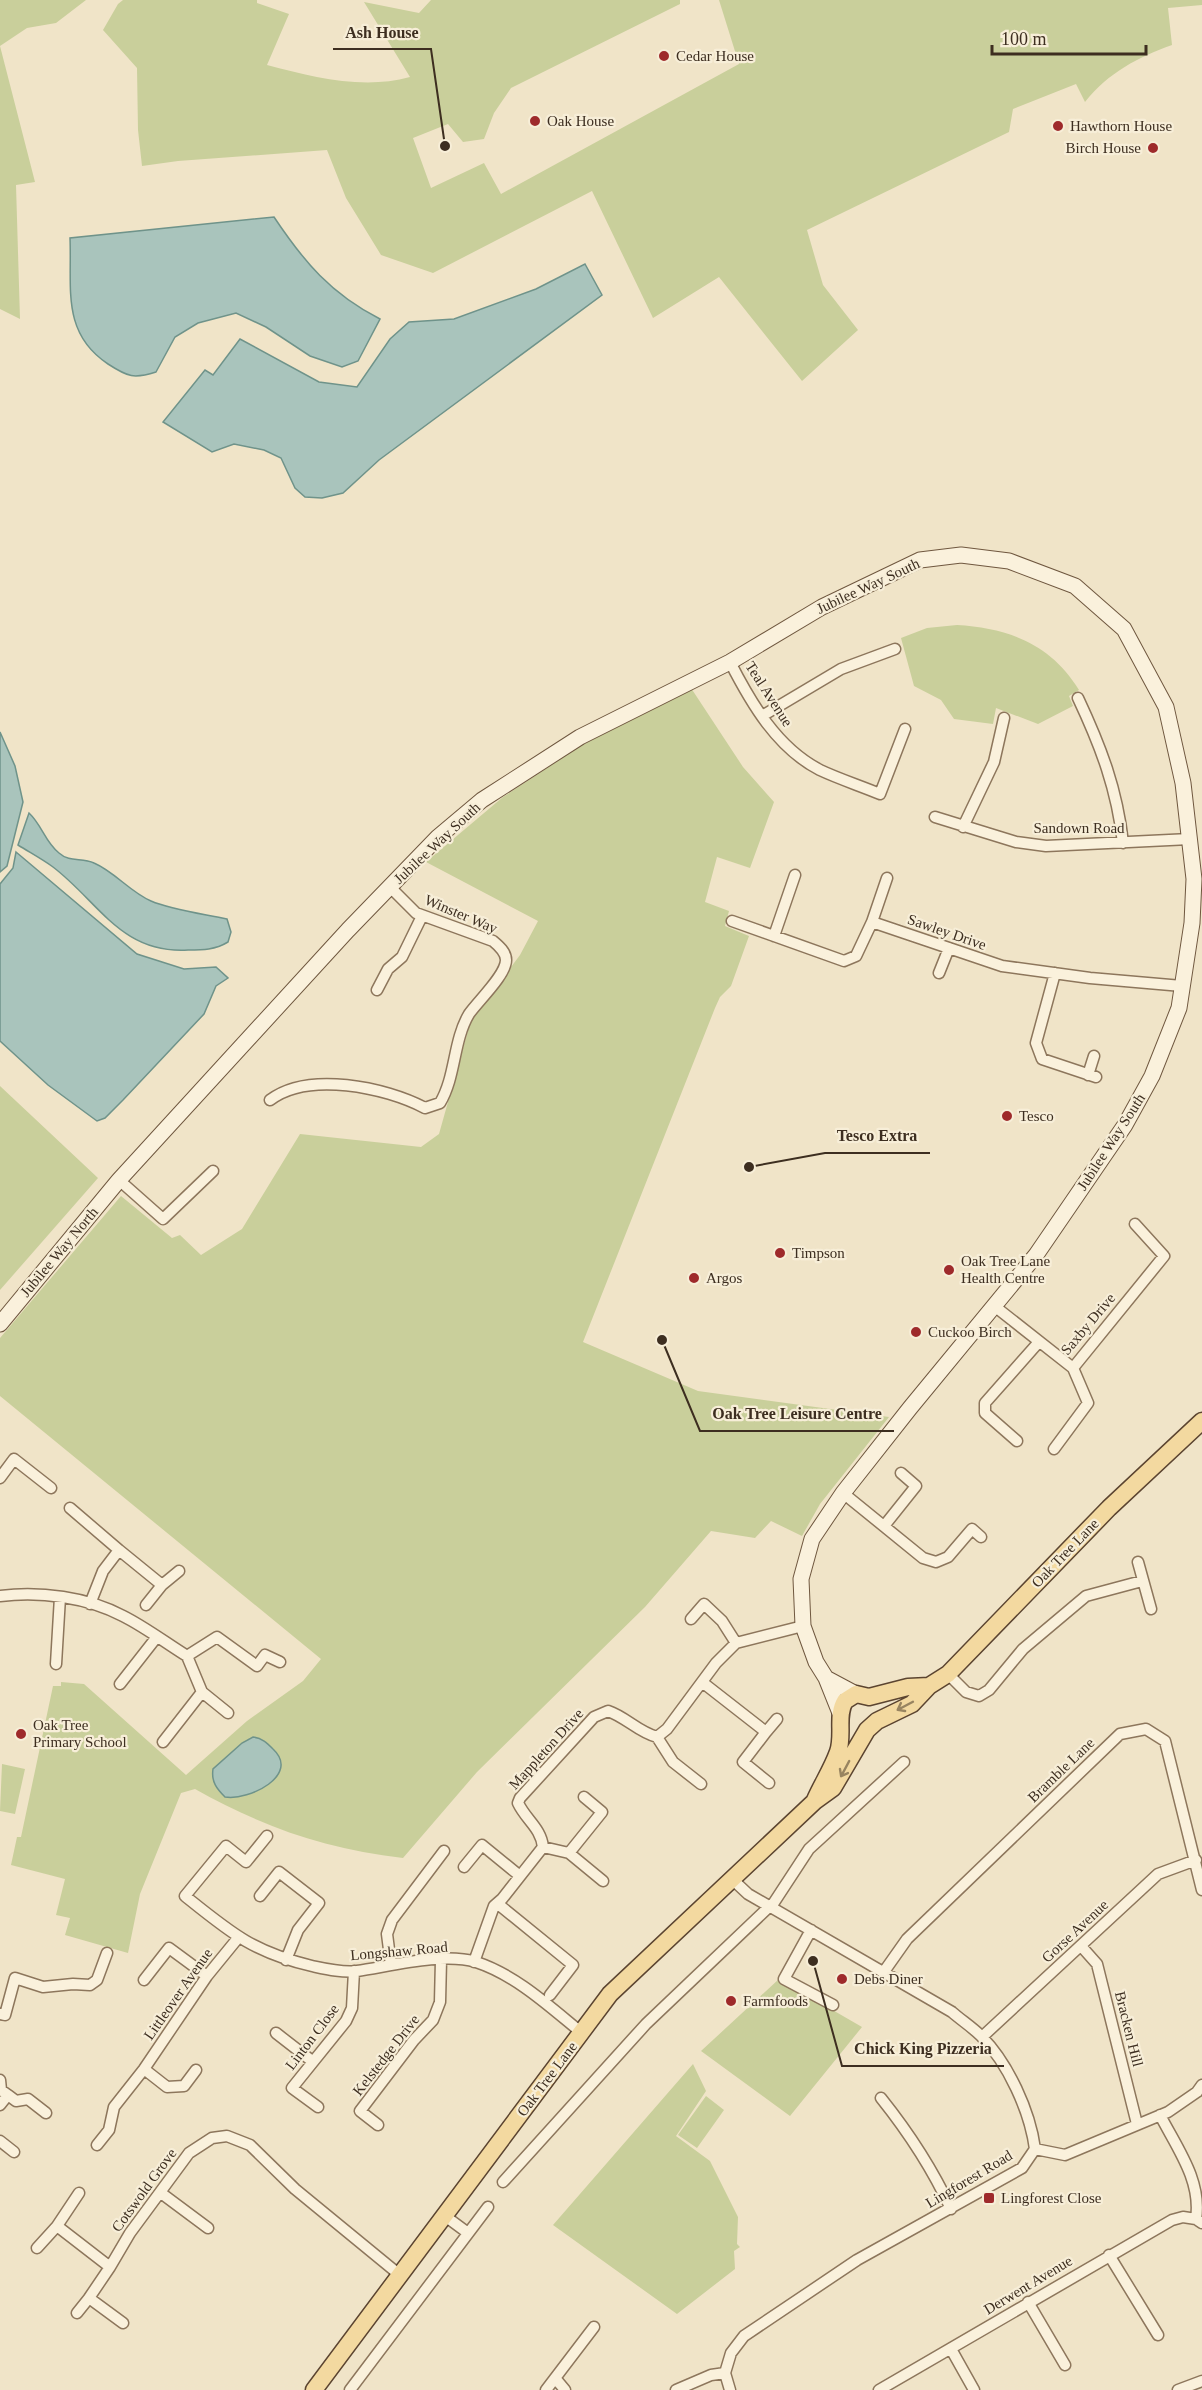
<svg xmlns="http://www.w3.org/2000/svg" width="1202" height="2390" font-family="'Times New Roman',serif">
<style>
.green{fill:#c9cf9b}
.water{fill:#a9c4bc;stroke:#6f938a;stroke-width:1.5}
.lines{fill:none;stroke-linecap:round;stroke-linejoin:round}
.street-casing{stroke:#8d765c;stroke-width:13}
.secondary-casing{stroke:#6f573f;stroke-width:17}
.primary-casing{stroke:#5b4430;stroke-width:19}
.street{stroke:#faf1dc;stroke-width:10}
.secondary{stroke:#faf1dc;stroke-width:15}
.primary{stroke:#f3d9a0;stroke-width:16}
.oneway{stroke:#988460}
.poi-dot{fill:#9e2a2b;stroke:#f7eed8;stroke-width:2}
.labels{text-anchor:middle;stroke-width:4.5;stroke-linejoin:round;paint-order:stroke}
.poi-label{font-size:15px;fill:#3d2e20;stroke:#f7eed8;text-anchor:start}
.street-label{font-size:15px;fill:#3d2e20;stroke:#f7eed8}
.leader{fill:none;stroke:#3d2e20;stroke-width:2}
.callout-dot{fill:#3d2e20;stroke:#f7eed8;stroke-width:2}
.callout-label{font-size:16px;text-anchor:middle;font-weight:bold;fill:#3d2e20;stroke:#f7eed8;stroke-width:4.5;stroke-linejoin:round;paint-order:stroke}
</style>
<rect width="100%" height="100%" fill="#f0e4c8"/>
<path class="green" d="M0,0H86L56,23L27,28L0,46L35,182L16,185L20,319L0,309Z
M123,0H257V3L289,14L267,65C313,77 363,90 410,77L364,2L419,13L431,0H680V4L511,88L494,113L484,139L463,142L448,124L413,138L431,188L484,163L501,194L739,64L719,0H1202V5L1168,8L1172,45C1138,57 1108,73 1085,102L1076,84L1013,109L1009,132L807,230L823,285L858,330L802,381L719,277L653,318L592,191L433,273L381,255L346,198L327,150L178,161L142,166L138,130L137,68L103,30L118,4Z
M957,625C1008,628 1051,644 1079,690L1069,696L1073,706L1038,724L996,708L993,724L954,719L941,700L914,686L901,638L927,628Z
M691,688L743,767L774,802L750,868L717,857L705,902L729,911L725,926L749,936L731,986L720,997L715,1008L583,1342L698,1391L889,1417L820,1504L802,1536L771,1521L755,1538L711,1531L645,1607L477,1772L403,1858C325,1849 263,1827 195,1789L181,1793L140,1894L128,1953L65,1935L70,1918L56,1915L65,1879L11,1865L17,1837H21L53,1686H61V1682L84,1684L186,1775L247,1721L303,1681L321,1659L0,1396V1338L121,1196L172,1238L180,1235L201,1255L242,1229L300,1134L421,1147L439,1134L471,1020L520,955L538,921L426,862L503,797L588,741Z
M0,1086L98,1178L0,1290Z
M2,1764L25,1769L15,1814L0,1811Z
M779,1979L862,2027L790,2116L701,2051Z
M693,2064L706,2091L676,2136L710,2161L738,2217L737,2244L740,2247L734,2251L735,2269L677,2314L553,2225Z
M706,2096L724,2110L697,2148L678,2135Z"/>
<path class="water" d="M274,217C304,262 331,294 380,319L358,361L342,367L310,356L266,327L236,313L198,323L175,337L156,372C134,379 128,377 108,364C61,333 72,288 70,238Z
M585,264L602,295L379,460L343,493L322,498L305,497L295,488L281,458L264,450L234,444L212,452L163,422L205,370L213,375L240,339L319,382L357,387L390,339L409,322L454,319L536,289Z
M0,732L15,766L23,802L7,866L0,872Z
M29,813C42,825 45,842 59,853C70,863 82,857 94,863C115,872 130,892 151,901C172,910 204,914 227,919L231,932L228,942C215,950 203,950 188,950C121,954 99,902 53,867C42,859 29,852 18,845Z
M16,852L137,954L184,969L216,967L228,978L216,986L204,1014L123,1100L105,1118L97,1121L48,1085L0,1041V884L13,868Z
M253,1737C262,1738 267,1743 273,1749C301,1775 249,1801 225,1797C217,1789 211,1782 213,1769L242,1743Z"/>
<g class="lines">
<defs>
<path id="street" d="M730,662C751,703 777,748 820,770C839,779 861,786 880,794L905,729
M1078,698C1101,747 1117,789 1123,843
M762,716L841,669L895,649
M935,817L1016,842L1046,846L1190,839
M963,827L994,762L1004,718
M732,921L844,961L856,956L872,922L1002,966L1090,978L1182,986
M872,922L887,878
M774,936L795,875
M939,973L949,948
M1055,973L1036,1043L1042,1059L1096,1077
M377,990L388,969L402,957L422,916
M1088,1075L1094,1056
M270,1100C308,1071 385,1087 425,1108L440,1103C456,1076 453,1041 469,1014C478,1001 506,975 506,960C506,952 499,946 493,941L416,913L390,887
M119,1180L163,1219L213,1171
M993,1305L1073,1368L1164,1256L1135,1224
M1017,1441L985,1413V1403L1038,1343
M1054,1449L1088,1403L1073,1368
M0,1478L14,1459L51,1488
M843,1493L923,1558L936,1562L948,1557L972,1529L981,1537
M70,1508L119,1550
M884,1526L916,1486L901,1473
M1138,1562L1151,1609
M0,1596C40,1591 87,1597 123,1616C145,1627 166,1643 187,1656
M90,1604L103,1571L119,1550L162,1585
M146,1605L162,1585L179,1571
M691,1619L704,1604L722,1621L736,1643
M187,1656L217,1637L257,1666L265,1655L280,1662
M187,1656L202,1692L228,1713
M56,1664L60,1597
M948,1674L966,1692L979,1696L989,1690L1023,1649L1086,1596L1142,1581
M702,1682L766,1732L743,1762L769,1783
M120,1684L156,1638
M766,1732L777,1719
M657,1737L673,1762L701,1784
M163,1742L202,1692
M267,1836L246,1862L226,1846L185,1896C231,1933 253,1952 312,1966C326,1969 343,1973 357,1971C391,1966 443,1952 476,1962C516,1975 550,2007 582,2033
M543,1847L569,1853L603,1881
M569,1853L602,1812L584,1797
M464,1867L482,1845L520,1876
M260,1896L279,1872L319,1903L298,1930L286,1960
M498,1904L573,1965L550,1995
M771,1907L809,1849L904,1762
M811,1930L784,1979L833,2005
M1081,1946L1097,1964L1137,2124
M474,1962L494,1906L502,1899L543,1847C541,1828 526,1820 518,1803L520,1798L594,1717L608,1711C626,1717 638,1732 657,1737L667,1729L716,1663L736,1643L803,1626
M391,1965L387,1934L392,1920L444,1851
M883,1973L907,1939L1120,1734L1146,1729L1165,1741L1202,1890
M144,1980L169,1948L207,1976
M0,2014L5,2015L15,1978L43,1987L73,1984L90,1985L97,1980L107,1953
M276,2033L312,2061
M982,2037L1158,1874L1196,1860
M144,2069L167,2087L184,2086L196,2070
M0,2080L1,2090L8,2095
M881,2098C909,2133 932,2168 951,2209
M0,2105L8,2095L16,2101L28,2099L46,2113
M318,2107L292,2088L346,2021L352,2008L354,1971
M1160,2115C1177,2148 1202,2181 1196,2219L1202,2223
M378,2125L360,2111L414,2040L433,2020L440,2002L441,1960
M0,2141L14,2152
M97,2145L109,2130L114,2107L144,2069L207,1976L238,1938
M1035,2149L1065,2155L1168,2112L1197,2092L1202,2085
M503,2182L646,2024L770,1906
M161,2193L208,2228
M445,2216L468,2233
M57,2226L79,2193
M37,2248L57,2226L110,2267L130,2233L189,2153L212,2138L227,2136L250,2145L295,2189L401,2276
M1109,2255L1158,2335
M110,2267L89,2298L123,2323
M1028,2302L1065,2365
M77,2313L89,2298
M951,2349L974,2390
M725,2373L731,2353L744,2336L857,2260L1022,2168L1035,2149C1030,2111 1008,2063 981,2036C972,2027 961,2020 952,2012L748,1894L732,1879
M725,2373L730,2390
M555,2378L565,2390
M350,2390L488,2207
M546,2390L594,2327
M676,2390L711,2375L725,2373
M879,2390L1172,2220L1183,2217L1196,2219
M1178,2390L1202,2381"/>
<path id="secondary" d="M0,1324L119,1180L348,930L438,837L482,800L580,737L730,662L822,607L920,560L961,555L1009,561L1075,586L1124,629L1166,707L1183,783L1194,879L1192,923L1179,1008L1152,1076L1125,1125L1036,1255L910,1408L843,1493L812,1539L801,1579L803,1626L816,1662L826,1678L840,1713
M826,1678L856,1694"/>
<path id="primary" d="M815,1800C822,1784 832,1769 838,1752C844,1735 836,1715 845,1701L856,1694L869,1697L908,1687L929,1686
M314,2390L610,1994L815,1801L833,1788L867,1730L877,1721L912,1704L929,1686L948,1674L1109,1508L1202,1421"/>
</defs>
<use href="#street" class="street-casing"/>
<use href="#secondary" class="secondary-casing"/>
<use href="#primary" class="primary-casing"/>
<use href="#street" class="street"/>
<use href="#secondary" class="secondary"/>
<use href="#primary" class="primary"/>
</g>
<defs><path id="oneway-shaft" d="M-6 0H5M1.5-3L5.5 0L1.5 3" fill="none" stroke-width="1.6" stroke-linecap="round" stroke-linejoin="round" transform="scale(1.5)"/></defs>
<g class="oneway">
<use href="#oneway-shaft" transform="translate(905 1706) rotate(152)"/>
<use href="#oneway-shaft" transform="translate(845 1769) rotate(118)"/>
</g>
<g class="poi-dot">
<circle cx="664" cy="56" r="6"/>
<circle cx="535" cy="121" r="6"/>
<circle cx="1058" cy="126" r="6"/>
<circle cx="1153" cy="148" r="6"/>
<circle cx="1007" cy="1116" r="6"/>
<circle cx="780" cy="1253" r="6"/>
<circle cx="949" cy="1270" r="6"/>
<circle cx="694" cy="1278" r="6"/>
<circle cx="916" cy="1332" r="6"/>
<circle cx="21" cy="1734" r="6"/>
<circle cx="842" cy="1979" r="6"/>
<circle cx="731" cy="2001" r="6"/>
<rect x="983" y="2192" width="12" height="12" rx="3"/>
</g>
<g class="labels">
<g class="poi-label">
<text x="676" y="61">Cedar House</text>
<text x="547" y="126">Oak House</text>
<text x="1070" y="131">Hawthorn House</text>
<text x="1141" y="153" text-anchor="end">Birch House</text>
<text x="1019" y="1121">Tesco</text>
<text x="792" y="1258">Timpson</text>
<text x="961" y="1266">Oak Tree Lane<tspan x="961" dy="17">Health Centre</tspan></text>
<text x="706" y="1283">Argos</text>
<text x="928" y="1337">Cuckoo Birch</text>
<text x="33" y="1730">Oak Tree<tspan x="33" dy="17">Primary School</tspan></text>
<text x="854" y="1984">Debs Diner</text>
<text x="743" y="2006">Farmfoods</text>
<text x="1001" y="2203">Lingforest Close</text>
</g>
<g class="street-label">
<text transform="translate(868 586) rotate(-25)" y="5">Jubilee Way South</text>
<text transform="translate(769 694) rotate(57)" y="5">Teal Avenue</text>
<text x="1079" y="833">Sandown Road</text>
<text transform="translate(437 843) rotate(-43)" y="5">Jubilee Way South</text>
<text transform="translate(461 914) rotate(23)" y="5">Winster Way</text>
<text transform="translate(947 932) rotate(19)" y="5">Sawley Drive</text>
<text transform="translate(1111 1142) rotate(-57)" y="5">Jubilee Way South</text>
<text transform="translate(59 1252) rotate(-50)" y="5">Jubilee Way North</text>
<text transform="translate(1088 1324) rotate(-50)" y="5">Saxby Drive</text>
<text transform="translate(1065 1553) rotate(-46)" y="5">Oak Tree Lane</text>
<text transform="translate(546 1749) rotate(-48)" y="5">Mappleton Drive</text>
<text transform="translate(1061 1770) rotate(-44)" y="5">Bramble Lane</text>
<text transform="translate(1075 1931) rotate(-43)" y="5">Gorse Avenue</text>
<text transform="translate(399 1951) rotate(-5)" y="5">Longshaw Road</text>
<text transform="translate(178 1994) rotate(-55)" y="5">Littleover Avenue</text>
<text transform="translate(1129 2029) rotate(76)" y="5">Bracken Hill</text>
<text transform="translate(312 2037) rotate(-53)" y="5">Linton Close</text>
<text transform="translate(386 2055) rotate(-52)" y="5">Kelstedge Drive</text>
<text transform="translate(547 2079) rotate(-53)" y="5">Oak Tree Lane</text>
<text transform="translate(969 2179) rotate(-31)" y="5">Lingforest Road</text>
<text transform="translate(144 2190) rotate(-54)" y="5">Cotswold Grove</text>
<text transform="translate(1028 2285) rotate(-31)" y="5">Derwent Avenue</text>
</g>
</g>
<path class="leader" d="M445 146L431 49H333M749 1167L825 1153H930M662 1340L700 1431H894M813 1961L842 2066H1004"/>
<g class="callout-dot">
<circle cx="445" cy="146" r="6"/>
<circle cx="749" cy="1167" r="6"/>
<circle cx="662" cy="1340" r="6"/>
<circle cx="813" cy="1961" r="6"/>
</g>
<g class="callout-label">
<text x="382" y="38">Ash House</text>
<text x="877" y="1141">Tesco Extra</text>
<text x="797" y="1419">Oak Tree Leisure Centre</text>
<text x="923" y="2054">Chick King Pizzeria</text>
</g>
<path d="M992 45v9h154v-9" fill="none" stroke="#3d2e20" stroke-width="3"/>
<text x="1001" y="45" font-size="18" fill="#3d2e20" stroke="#f7eed8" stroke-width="4.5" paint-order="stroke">100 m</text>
</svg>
